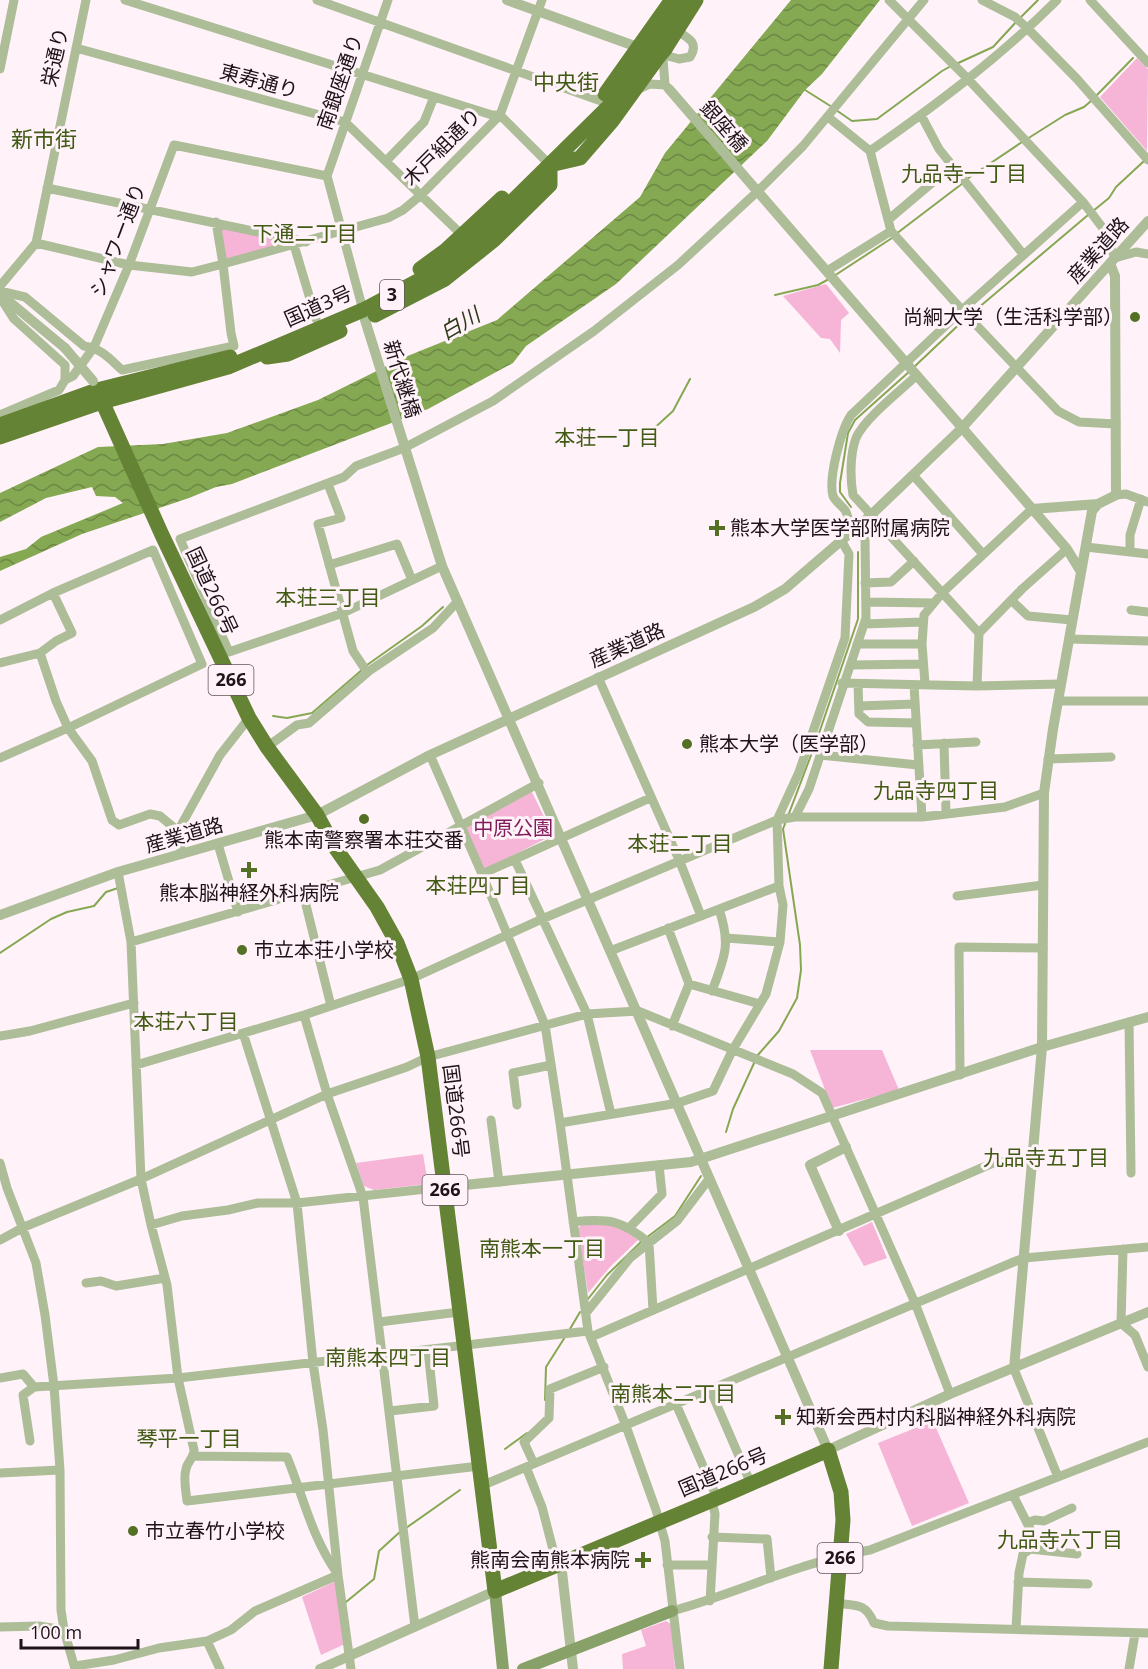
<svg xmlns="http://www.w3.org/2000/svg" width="1148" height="1669" font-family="'Open Sans','Noto Sans JP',sans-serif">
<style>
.green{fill:#f6b4d7}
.water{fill:url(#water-waves)}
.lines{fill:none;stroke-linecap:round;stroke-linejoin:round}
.stream{stroke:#85a853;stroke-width:2}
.minor{stroke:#acbd98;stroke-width:9}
.tertiary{stroke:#acbd98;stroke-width:10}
.secondary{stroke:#88a169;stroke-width:12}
.trunk{stroke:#648334;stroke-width:15}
.tertiary-bridge{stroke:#acbd98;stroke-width:10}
.trunk-bridge{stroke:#648334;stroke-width:15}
.poi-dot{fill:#537025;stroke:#fff2f8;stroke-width:2}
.labels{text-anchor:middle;stroke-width:6;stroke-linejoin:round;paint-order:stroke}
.shield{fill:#fff2f8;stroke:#62565c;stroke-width:1.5}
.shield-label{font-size:18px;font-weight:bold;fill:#1e1319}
.street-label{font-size:20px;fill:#1e1319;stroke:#fff2f8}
.poi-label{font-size:20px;fill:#1e1319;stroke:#fff2f8;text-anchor:start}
.park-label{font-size:20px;fill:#811c5d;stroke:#fff2f8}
.neighbourhood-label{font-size:21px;fill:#415b15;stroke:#fff2f8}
.water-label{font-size:21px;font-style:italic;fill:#2d3c18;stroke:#fff2f8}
.quarter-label{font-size:22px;fill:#415b15;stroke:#fff2f8}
</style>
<defs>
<pattern id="water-waves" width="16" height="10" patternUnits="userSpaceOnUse" patternTransform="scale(1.5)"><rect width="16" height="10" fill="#85a853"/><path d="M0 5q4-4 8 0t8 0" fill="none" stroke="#6c8844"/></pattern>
</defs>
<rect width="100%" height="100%" fill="#fff2f8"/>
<path class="green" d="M1137,58L1148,69L1147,151L1100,97Z
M219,226L297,242L225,260Z
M826,284L849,313L841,320L840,353L830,339L821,338L783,296Z
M530,788L553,835L482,871L463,828Z
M810,1050H882L899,1090L832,1108Z
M423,1154L428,1184L374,1190L364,1186L356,1163Z
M872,1222L887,1258L864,1266L846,1234Z
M603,1223L621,1227L638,1240L610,1267L588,1293L578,1229L581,1225Z
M933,1421L969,1503L912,1526L878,1443Z
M336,1581L347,1643L321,1655L302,1597Z
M666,1621L671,1624L675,1669H623L622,1654L646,1646L641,1630Z"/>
<path class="water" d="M791,0H880L822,74L805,90L767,141L616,284L526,346L513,363L428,409L232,484L216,487L189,498L82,534L0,571V557L26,549L41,537L123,503L115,497L96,496L92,487L46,498L0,522V493L98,447L163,444L227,433L318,400L405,357L497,320L640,197L665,153Z"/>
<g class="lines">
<path class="stream" d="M1021,17L1038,0
M956,64L993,47L1017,21
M805,90L832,107
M1095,97L1133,58
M836,110L852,121L877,119L942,71L951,66
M1027,139L1065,115L1084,107L1091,101
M967,179L1022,142
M1093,211L1109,198L1116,187L1144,161
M896,234L963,183
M834,276L892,238
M775,295L818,285L829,279
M971,314L1088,215
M914,367L967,317
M649,433L673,411L690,379
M851,507L840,492V483L848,433L855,420L910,371
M367,665L422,626L443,607
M273,716L287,718L312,713L363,669
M788,816L816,742L858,619V552
M0,953L51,919L67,912L94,906L106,892L118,888
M757,1056L779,1031L797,998L801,970L800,945L783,829L786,821
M726,1132L733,1109L755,1061
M646,1238L675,1216L701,1176
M588,1299L607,1275L642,1241
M570,1329L580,1312
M545,1400L546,1367L565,1337
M505,1449L527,1433
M406,1528L460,1490
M346,1602L374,1579L379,1551L401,1531"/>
<path class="minor" d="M125,0L492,115H500L550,165
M317,0L601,101
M889,0L967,78L1083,202L1102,227L1115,258L1136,252L1148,254
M982,0L1015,17L1028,29L1077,79L1148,160
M1090,0L1148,63
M76,48L345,122L462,235
M657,53L679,59L690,57C699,43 689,38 677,31
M663,58L665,85L669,89
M0,69L14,0
M639,89L650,84L665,85
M921,115L939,149L1023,254
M828,117L870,151L891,231L962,310L1058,411L1079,422L1116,424
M870,151C936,105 1000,57 1057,0
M387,160L424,122L434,97
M327,176L388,0
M327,176L363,310
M47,188L306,242
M888,220L940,176L954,169
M36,243L129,265L192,272L223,264L216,222
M294,245L316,319
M827,271L891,231
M0,286L36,243L86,0
M0,291L25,297L84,346C101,348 110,359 122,370L234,346L231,333L223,264L388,218L403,210L421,195L500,115L542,0
M0,297L14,319L65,365V380L59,390L0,415
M916,376C900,391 864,419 856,438C850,454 850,478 853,495L979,633
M65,380L73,376L94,347L129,265L174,145L327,176
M913,475L983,554
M328,484L341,518L318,524L353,651L367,672
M1116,495L1126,494L1148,502
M850,532C849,525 849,516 845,510C841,505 835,501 833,496C828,478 841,430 851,415L962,310L1083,202
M1086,547L1148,554
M1130,552V535L1141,499
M329,565L397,544L412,580
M442,566L343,613L229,652L180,539L344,477L356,466L404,448L493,401L594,331L678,265L758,191L803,146L924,0
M865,583L891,582L914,561
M53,593L72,633L56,641L40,653L56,701L68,728L92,761L112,820L119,825L150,814L160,816L178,831L182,854
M1011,600L1028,616L1072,620
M866,602L933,603
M1131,610L1148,612
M0,620L53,593L153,550L202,664L68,728L0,758
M864,624L922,622
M1069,639L1148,641
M857,644H922
M0,663L40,653
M851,665L923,664
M598,677L680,862L701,916
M842,683L977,686L1061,684
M858,684L859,714L868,722L916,723
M925,684L922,644L924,615L943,592L1032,509
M914,685L922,817
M977,686L979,633L1022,589L1067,549
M1058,701H1148
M859,706L915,704
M944,743L946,814
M917,745L976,742
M267,747L297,725L309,723L369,671L433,628L458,601
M430,755L482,874L545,1025L560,1123L588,1331L626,1426L656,1510L665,1541L680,1669
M820,755L918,765
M1048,759L1111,757
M795,817L809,789L866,618L865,537L858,526
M178,831L220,755L249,718
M218,844L238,912
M515,860L587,1014L611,1114
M118,872L131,942L141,1179L151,1225L167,1285L178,1378L194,1450C194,1458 187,1462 186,1469C183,1478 186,1491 187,1501L479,1466
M482,874L650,798
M303,893L331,1006
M957,896L1043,885
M668,928L689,984L672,1026
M726,938L780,942
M131,942L380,870L539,783
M610,951L779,886
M689,984L760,1004
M712,991C725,956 731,945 719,909
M304,1015L327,1094L363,1197L415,1627
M1129,1022L1131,1173
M243,1033L297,1203L313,1363L323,1430L338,1575L351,1669
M0,1036L30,1031L134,1003
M136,1065L304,1015L411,979L542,919L777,820L795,817H922L1005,807L1044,793
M960,1075L959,947L1043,948
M517,1105L513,1073L551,1065
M491,1120L499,1182
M560,1123L678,1103L713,1091L732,1051L766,994L780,942L783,905L779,886L777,820L799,772L845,638L849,554L841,540
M0,1163L7,1188L36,1263L45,1315L54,1386L60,1470L61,1610L64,1630L75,1669
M573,1222C608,1218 622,1220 649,1243L653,1310
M151,1225L182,1216L228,1210L258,1203H297L445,1187
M629,1228L662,1194L659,1165
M0,1240L24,1227L141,1179L327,1094L407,1067L428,1057L587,1014L638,1011L793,1074L822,1093L915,1303L950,1394
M1123,1249L1121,1323L1135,1335L1148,1367
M86,1283L101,1281L116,1286L165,1278
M586,1313L630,1258L677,1221L709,1179
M379,1322L459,1312
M591,1337L993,1163L1032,1158
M1014,1369L1058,1477
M0,1378L23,1374L34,1387L178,1378L588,1331
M710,1389L751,1484
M676,1404L717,1498
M390,1411L434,1406L428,1350
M30,1441L23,1395L34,1387
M193,1456L287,1457C303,1496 312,1538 337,1573
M534,1464L524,1442L549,1418L550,1389L604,1367
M526,1467L542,1507L557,1565
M0,1473L60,1470
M481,1486L1016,1261L1024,1258L1148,1247
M1013,1495L1030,1529V1549L1023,1554L1019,1573L1016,1629
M1027,1523L1035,1520L1044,1521L1072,1508
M712,1537L767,1539L771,1578
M1030,1549L1077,1554
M667,1565H711
M1018,1582L1088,1584
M710,1601L715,1514L712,1500
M835,1603C856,1606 865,1602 874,1623L888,1626L1148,1633
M672,1611C738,1593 802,1561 870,1550L1148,1442
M0,1627L39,1626L64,1630
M207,1641L220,1669
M75,1666L114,1660L159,1648L207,1641L231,1630L255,1611L338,1575
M1129,1669L1135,1634"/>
<path class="tertiary" d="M507,0L643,49
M669,89L1067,549L1081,572
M0,294L65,348
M365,320L442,566L828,1450L950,1394L1148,1312
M1032,509L1098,504
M0,915L118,872L317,815L430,755L754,607L785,589L871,515L961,429L1148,221
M445,1187L691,1162L1042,1047L1148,1017
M839,1231L810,1165L846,1147
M1014,1369L1042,1047L1044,793L1053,729L1092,511L1098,504L1116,495L1115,276L1110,263
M561,1563L573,1669
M320,1669L495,1591"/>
<path class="secondary" d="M495,1591L503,1669
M523,1669L672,1611"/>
<path class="trunk" d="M665,49L696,0
M605,94L671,1
M420,269L446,250L502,198
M375,315L445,279L494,240L550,185V165L580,158L612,121L659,56
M267,357L288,354L340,331
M97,390L162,535L249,718L267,747L317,815L334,846L377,907L397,943L411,979L428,1057L495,1591L727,1494L828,1450L841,1492L843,1520L831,1669
M0,425L97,390L230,357
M0,437L102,402L228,367L363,310L423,278L464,249L610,105L682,0"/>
<path class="tertiary-bridge" d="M65,348L93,381"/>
<path class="trunk-bridge" d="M659,56L665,49"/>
</g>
<g class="poi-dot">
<circle cx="1135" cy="317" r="6"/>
<path d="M714 519h6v6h6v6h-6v6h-6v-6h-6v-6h6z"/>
<circle cx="687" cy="744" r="6"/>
<circle cx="364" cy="819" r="6"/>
<path d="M246 861h6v6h6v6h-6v6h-6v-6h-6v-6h6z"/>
<circle cx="242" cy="950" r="6"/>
<path d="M780 1408h6v6h6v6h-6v6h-6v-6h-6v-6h6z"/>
<circle cx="133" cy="1531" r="6"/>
<path d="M640 1551h6v6h6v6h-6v6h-6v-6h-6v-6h6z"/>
</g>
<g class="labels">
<g class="shield">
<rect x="380" y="280" width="24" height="30" rx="4.5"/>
<rect x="208.5" y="665" width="45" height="30" rx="4.5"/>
<rect x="422.5" y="1175" width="45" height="30" rx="4.5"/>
<rect x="817.5" y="1543" width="45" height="30" rx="4.5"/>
</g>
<g class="shield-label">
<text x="392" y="301">3</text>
<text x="231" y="686">266</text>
<text x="445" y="1196">266</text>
<text x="840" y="1564">266</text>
</g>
<g class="street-label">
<text transform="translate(55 57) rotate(-78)" y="7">栄通り</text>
<text transform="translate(259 81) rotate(15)" y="7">東寿通り</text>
<text transform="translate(340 82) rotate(-71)" y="7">南銀座通り</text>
<text transform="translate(724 126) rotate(49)" y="7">銀座橋</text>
<text transform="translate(442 147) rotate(-45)" y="7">木戸組通り</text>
<text transform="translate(118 240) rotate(-69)" y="7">シャワー通り</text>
<text transform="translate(1098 250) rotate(-48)" y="7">産業道路</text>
<text transform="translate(318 306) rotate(-24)" y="7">国道3号</text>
<text transform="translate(402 379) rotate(73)" y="7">新代継橋</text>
<text transform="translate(212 591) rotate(65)" y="7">国道266号</text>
<text transform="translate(627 645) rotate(-24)" y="7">産業道路</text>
<text transform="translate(184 835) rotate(-16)" y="7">産業道路</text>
<text transform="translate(456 1111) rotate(83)" y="7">国道266号</text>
<text transform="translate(723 1472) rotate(-23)" y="7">国道266号</text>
</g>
<g class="poi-label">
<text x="1123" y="324" text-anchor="end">尚絅大学（生活科学部）</text>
<text x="730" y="535">熊本大学医学部附属病院</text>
<text x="699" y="751">熊本大学（医学部）</text>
<text x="364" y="847" text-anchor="middle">熊本南警察署本荘交番</text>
<text x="249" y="900" text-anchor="middle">熊本脳神経外科病院</text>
<text x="254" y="957">市立本荘小学校</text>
<text x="796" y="1424">知新会西村内科脳神経外科病院</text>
<text x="145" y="1538">市立春竹小学校</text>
<text x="630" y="1567" text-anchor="end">熊南会南熊本病院</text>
</g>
<g class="park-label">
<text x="513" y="835">中原公園</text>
</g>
<g class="neighbourhood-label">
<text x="964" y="181">九品寺一丁目</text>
<text x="305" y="241">下通二丁目</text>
<text x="607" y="445">本荘一丁目</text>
<text x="328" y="605">本荘三丁目</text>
<text x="936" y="798">九品寺四丁目</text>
<text x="680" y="851">本荘二丁目</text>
<text x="478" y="893">本荘四丁目</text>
<text x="186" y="1029">本荘六丁目</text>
<text x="1046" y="1165">九品寺五丁目</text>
<text x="542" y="1256">南熊本一丁目</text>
<text x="388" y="1365">南熊本四丁目</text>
<text x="673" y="1401">南熊本二丁目</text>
<text x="189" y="1446">琴平一丁目</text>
<text x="1060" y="1547">九品寺六丁目</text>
</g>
<g class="water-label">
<text transform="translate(460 324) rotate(-30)" y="7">白川</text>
</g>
<g class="quarter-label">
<text x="566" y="90">中央街</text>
<text x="44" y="147">新市街</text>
</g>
</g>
<path d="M21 1639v9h117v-9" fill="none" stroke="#1e1319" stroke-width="3"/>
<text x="30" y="1639" font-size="18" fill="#1e1319" stroke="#fff2f8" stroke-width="4.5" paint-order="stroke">100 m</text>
</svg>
